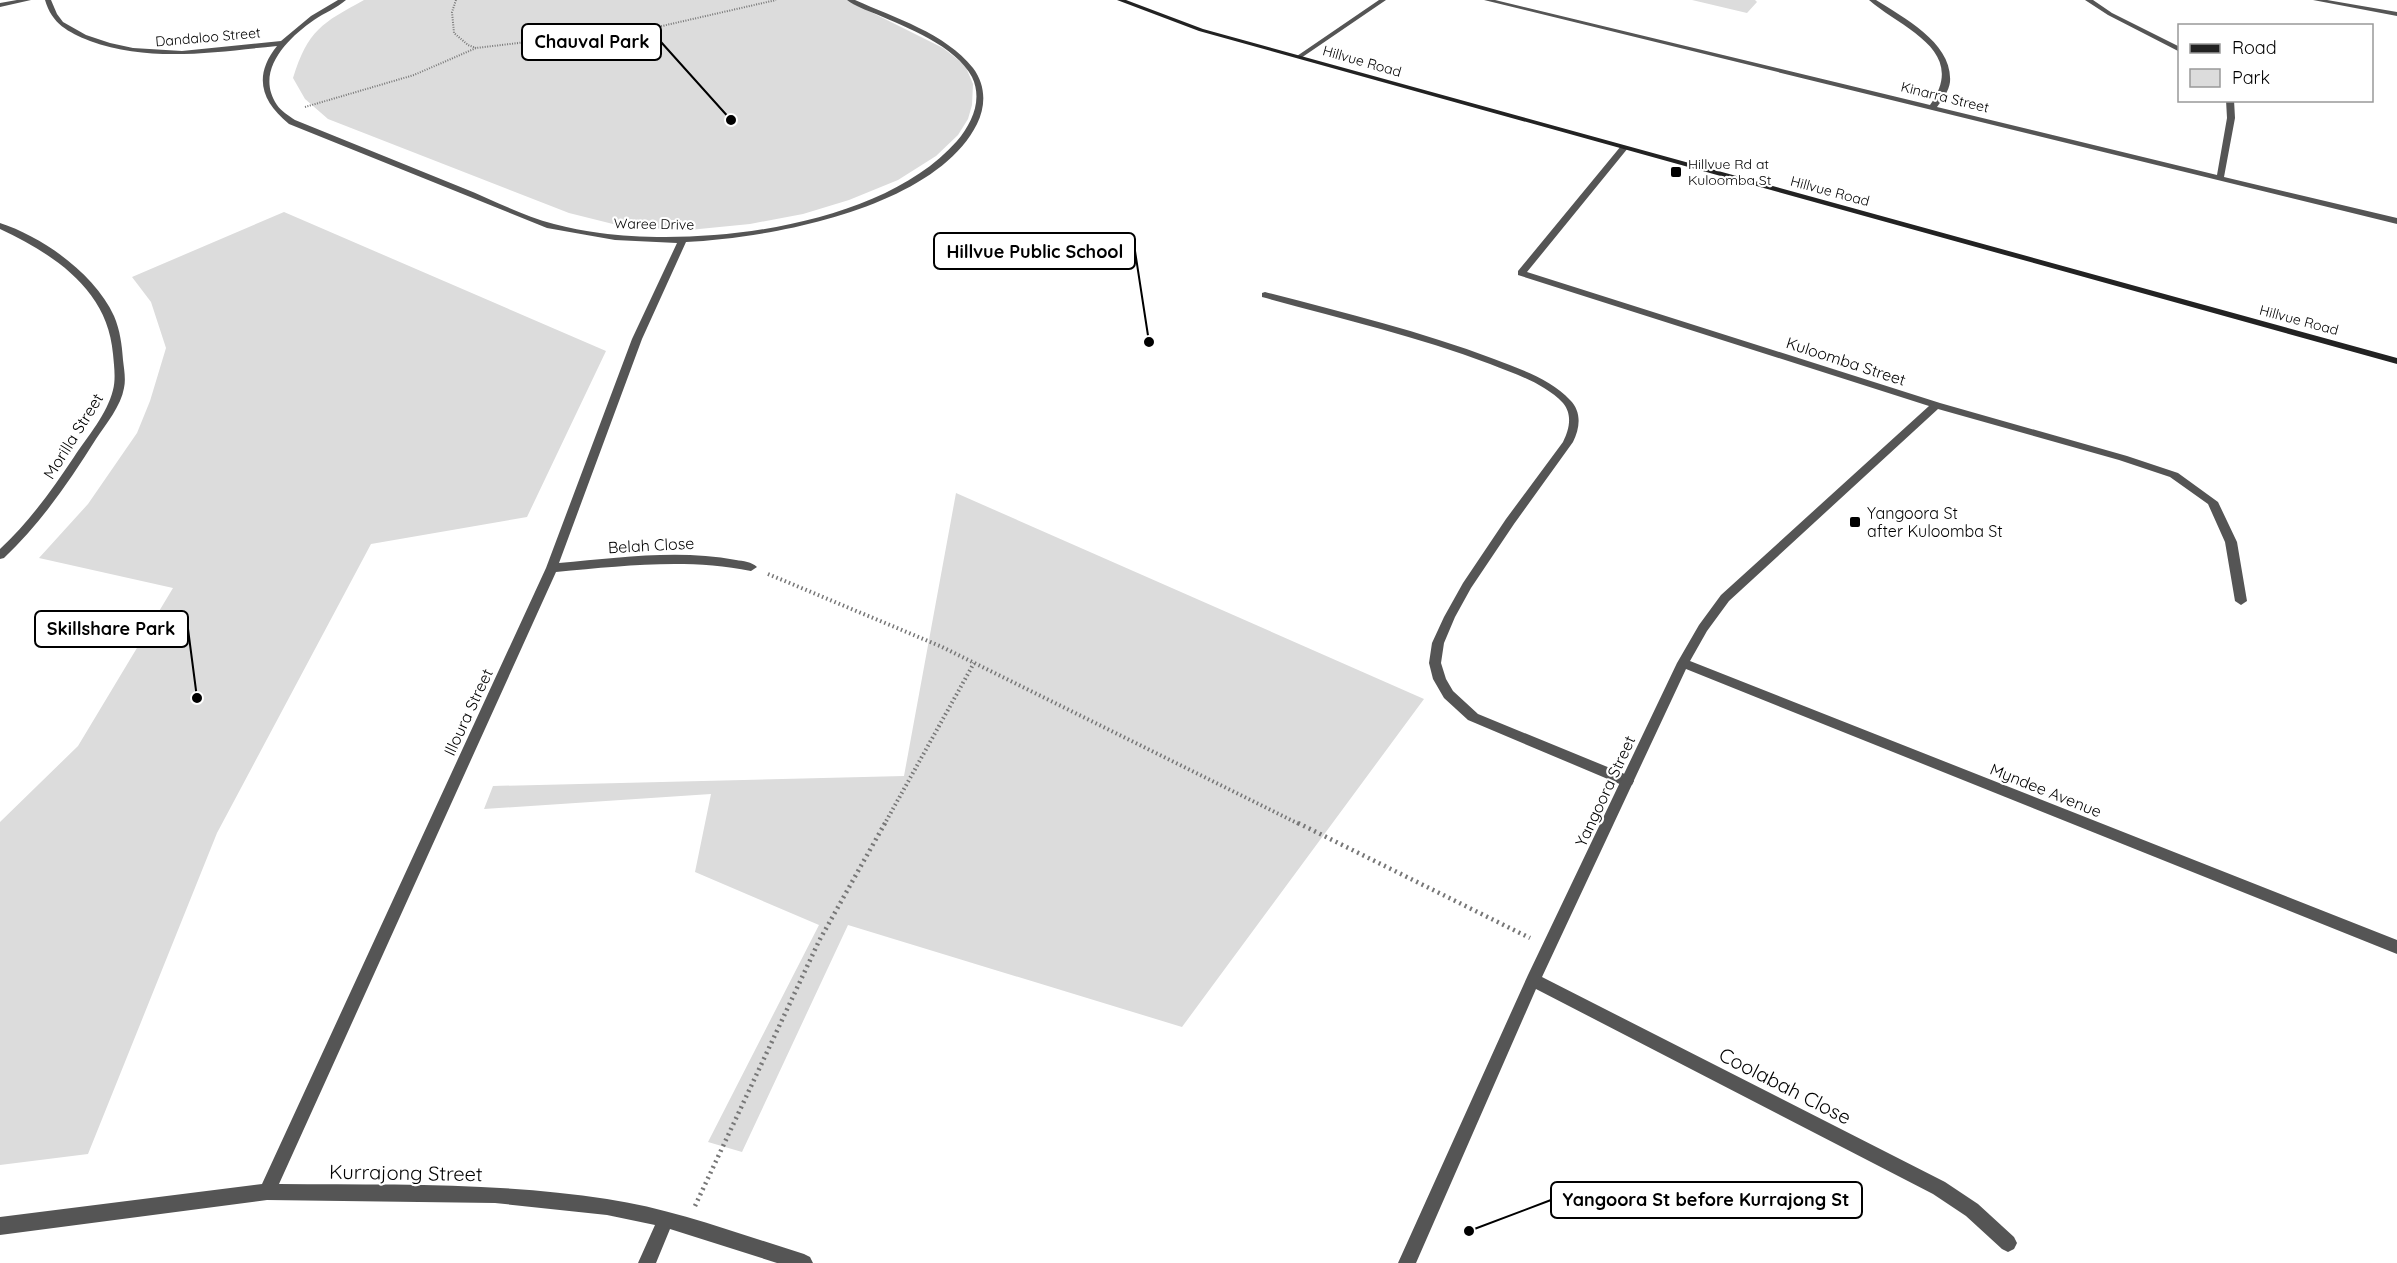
<svg xmlns="http://www.w3.org/2000/svg" width="2397" height="1263" font-family="Quicksand,sans-serif">
<style>
.green{fill:#dcdcdc}
.lines{fill:none;stroke-linecap:round;stroke-linejoin:round}
.path-far2{stroke:#777;stroke-width:2;stroke-dasharray:1 1.5;stroke-linecap:butt}
.path-far1{stroke:#777;stroke-width:4;stroke-dasharray:1.5 3;stroke-linecap:butt}
.path{stroke:#777;stroke-width:4.5;stroke-dasharray:2 4;stroke-linecap:butt}
.lane{fill:#555;fill-rule:evenodd}
.street{fill:#555;fill-rule:evenodd}
.secondary{fill:#222;fill-rule:evenodd}
.poi-dot{fill:#000;stroke:#fff;stroke-width:2}
.labels{text-anchor:middle;stroke-width:4.5;stroke-linejoin:round;paint-order:stroke}
.far-street-label{font-size:14px;fill:#000;stroke:#fff}
.far-poi-label{font-size:14px;fill:#000;stroke:#fff;text-anchor:start}
.street-label{font-size:16px;fill:#000;stroke:#fff}
.poi-label{font-size:16px;fill:#000;stroke:#fff;text-anchor:start}
.near-street-label{font-size:20px;fill:#000;stroke:#fff}
.leader{fill:none;stroke:#000;stroke-width:2}
.callout-dot{fill:#000;stroke:#fff;stroke-width:2}
.callout{fill:#fff;stroke:#000;stroke-width:2}
.callout-label{font-size:18px;text-anchor:middle;font-weight:bold;fill:#000}
</style>
<rect width="100%" height="100%" fill="#fff"/>
<path class="green" d="M364,0H847L943,48L965,65L973,84L972,105L968,119L958,135L936,156L898,180L849,200L803,214L750,224L689,230L625,227L569,213L328,119L305,99L293,78C308,30 322,23 364,0Z
M1692,0H1755L1757,2L1747,13Z
M284,212L606,351L527,517L371,544L217,833L88,1154L0,1165V822L78,746L173,588L39,558L88,504L137,433L150,401L166,348L151,302L132,277Z
M956,493L1424,699L1182,1027L848,925L742,1152L708,1142L819,925L695,872L711,794L484,809L493,786L904,776Z"/>
<g class="lines">
<path class="path-far2" d="M456,0L452,12L454,33L468,45L476,48
M305,107L414,75L476,48L662,26L776,0"/>
<path class="path-far1" d="M768,574L940,646L1301,825
M884,825L974,663"/>
<path class="path" d="M1298,823L1530,938
M695,1206L819,941L885,823"/>
<path class="lane" d="M17,0H31L0,7V3Z
M1265,292C1342,312 1420,331 1494,359C1520,369 1551,379 1570,400C1582,412 1580,428 1573,442L1514,524L1471,588L1455,617L1444,643L1441,663L1446,679L1453,691L1478,714L1632,777L1634,781L1632,785L1627,786L1622,785L1468,720L1444,698L1433,679L1429,663L1432,643L1444,617L1463,583L1506,519L1563,442C1569,430 1573,415 1563,403C1544,383 1515,374 1490,364C1416,336 1338,318 1262,297V293Z"/>
<path class="street" d="M45,0H51L57,14L63,22L86,35L110,43L133,48L182,51L281,41L311,16L338,0H346C337,8 324,13 314,20C288,38 254,71 277,105C281,111 289,116 295,120C351,143 407,165 463,188C493,200 523,216 554,224C569,228 584,231 600,233C707,247 882,226 957,141C972,123 983,100 972,77C956,46 906,27 876,14C866,10 855,6 847,0H855C895,18 945,33 973,68C986,85 986,106 977,124C935,208 771,238 686,242L642,339L559,563C617,558 678,549 736,560C743,561 752,562 757,567L751,571C686,558 622,566 556,572L279,1184C388,1185 499,1182 607,1199C674,1209 739,1234 804,1254L810,1257L813,1263H777L670,1229L656,1263H638L655,1225L607,1215L495,1203L267,1200L0,1235V1217L262,1184L546,568L632,339L677,243L615,240L547,228L289,124C261,101 253,76 277,46C214,52 151,63 90,41C68,32 52,24 45,0Z
M1379,0H1386L1301,58H1297V56Z
M1484,0H1495L1930,105C1969,50 1902,29 1869,0H1876C1904,18 1953,43 1950,82C1949,91 1942,100 1937,107L2217,175L2227,118L2226,100H2234L2235,118L2224,177L2397,218V224Z
M2085,0H2093L2112,13L2180,47V52L2108,15Z
M2313,0H2327L2397,12V16Z
M1621,146L1628,148L1527,272L1940,403L2127,456L2178,473L2218,502L2237,542L2247,601L2241,605L2235,601L2225,542L2208,504L2170,477L2119,460L1938,409L1729,601L1707,631L1690,661L2397,940V954L1686,669L1542,977L1945,1182L1978,1204L2014,1237L2017,1243L2014,1249L2008,1252L2002,1249L1966,1216L1933,1194L1536,989L1416,1263H1398L1528,975L1677,663L1699,625L1721,595L1929,406L1518,275V271Z
M0,223C43,237 95,274 114,316C120,330 122,345 123,360C124,369 126,379 124,388C121,406 106,424 96,439C69,482 41,523 4,558L0,559V549C29,522 52,490 74,457C88,436 107,414 113,390C116,379 114,365 113,354C108,289 53,254 0,229Z"/>
<path class="secondary" d="M1117,0H1126L1203,29L2397,358V364L1199,31Z"/>
</g>
<g class="poi-dot">
<rect x="1670" y="166" width="12" height="12" rx="3"/>
<rect x="1849" y="516" width="12" height="12" rx="3"/>
</g>
<g class="labels">
<g class="far-street-label">
<text transform="translate(208 37) rotate(-5)" y="5">Dandaloo Street</text>
<text transform="translate(1362 61) rotate(16)" y="5">Hillvue Road</text>
<text transform="translate(1945 97) rotate(14)" y="5">Kinarra Street</text>
<text transform="translate(1830 191) rotate(15)" y="5">Hillvue Road</text>
<text transform="translate(654 224) rotate(1)" y="5">Waree Drive</text>
<text transform="translate(2299 320) rotate(15)" y="5">Hillvue Road</text>
</g>
<g class="far-poi-label">
<text x="1688" y="169">Hillvue Rd at<tspan x="1688" dy="16">Kuloomba St</tspan></text>
</g>
<g class="street-label">
<text transform="translate(1846 361) rotate(18)" y="6">Kuloomba Street</text>
<text transform="translate(73 436) rotate(-58)" y="6">Morilla Street</text>
<text transform="translate(651 545) rotate(-3)" y="6">Belah Close</text>
<text transform="translate(468 712) rotate(-65)" y="6">Illoura Street</text>
<text transform="translate(2046 790) rotate(22)" y="6">Myndee Avenue</text>
<text transform="translate(1605 791) rotate(-65)" y="6">Yangoora Street</text>
</g>
<g class="poi-label">
<text x="1867" y="519">Yangoora St<tspan x="1867" dy="18">after Kuloomba St</tspan></text>
</g>
<g class="near-street-label">
<text transform="translate(1785 1086) rotate(27)" y="7">Coolabah Close</text>
<text transform="translate(406 1173) rotate(1)" y="7">Kurrajong Street</text>
</g>
</g>
<path class="leader" d="M731 120L661 42M1149 342L1135 251M197 698L188 629M1469 1231L1551 1200"/>
<g class="callout-dot">
<circle cx="731" cy="120" r="6"/>
<circle cx="1149" cy="342" r="6"/>
<circle cx="197" cy="698" r="6"/>
<circle cx="1469" cy="1231" r="6"/>
</g>
<g class="callout">
<rect x="522" y="24" width="139" height="36" rx="6"/>
<rect x="934" y="233" width="201" height="36" rx="6"/>
<rect x="35" y="611" width="153" height="36" rx="6"/>
<rect x="1551" y="1182" width="311" height="36" rx="6"/>
</g>
<g class="callout-label">
<text x="592" y="48">Chauval Park</text>
<text x="1035" y="258">Hillvue Public School</text>
<text x="111" y="635">Skillshare Park</text>
<text x="1706" y="1206">Yangoora St before Kurrajong St</text>
</g>
<rect x="2178" y="24" width="195" height="78" fill="#ffffff" stroke="#999999" stroke-width="1.5"/>
<rect x="2190" y="44" width="30" height="9" fill="#222222" stroke="#999999" stroke-width="1.5"/>
<text x="2232" y="54" font-size="18" fill="#000000">Road</text>
<rect x="2190" y="69" width="30" height="18" fill="#dcdcdc" stroke="#999999" stroke-width="1.5"/>
<text x="2232" y="84" font-size="18" fill="#000000">Park</text>
</svg>
